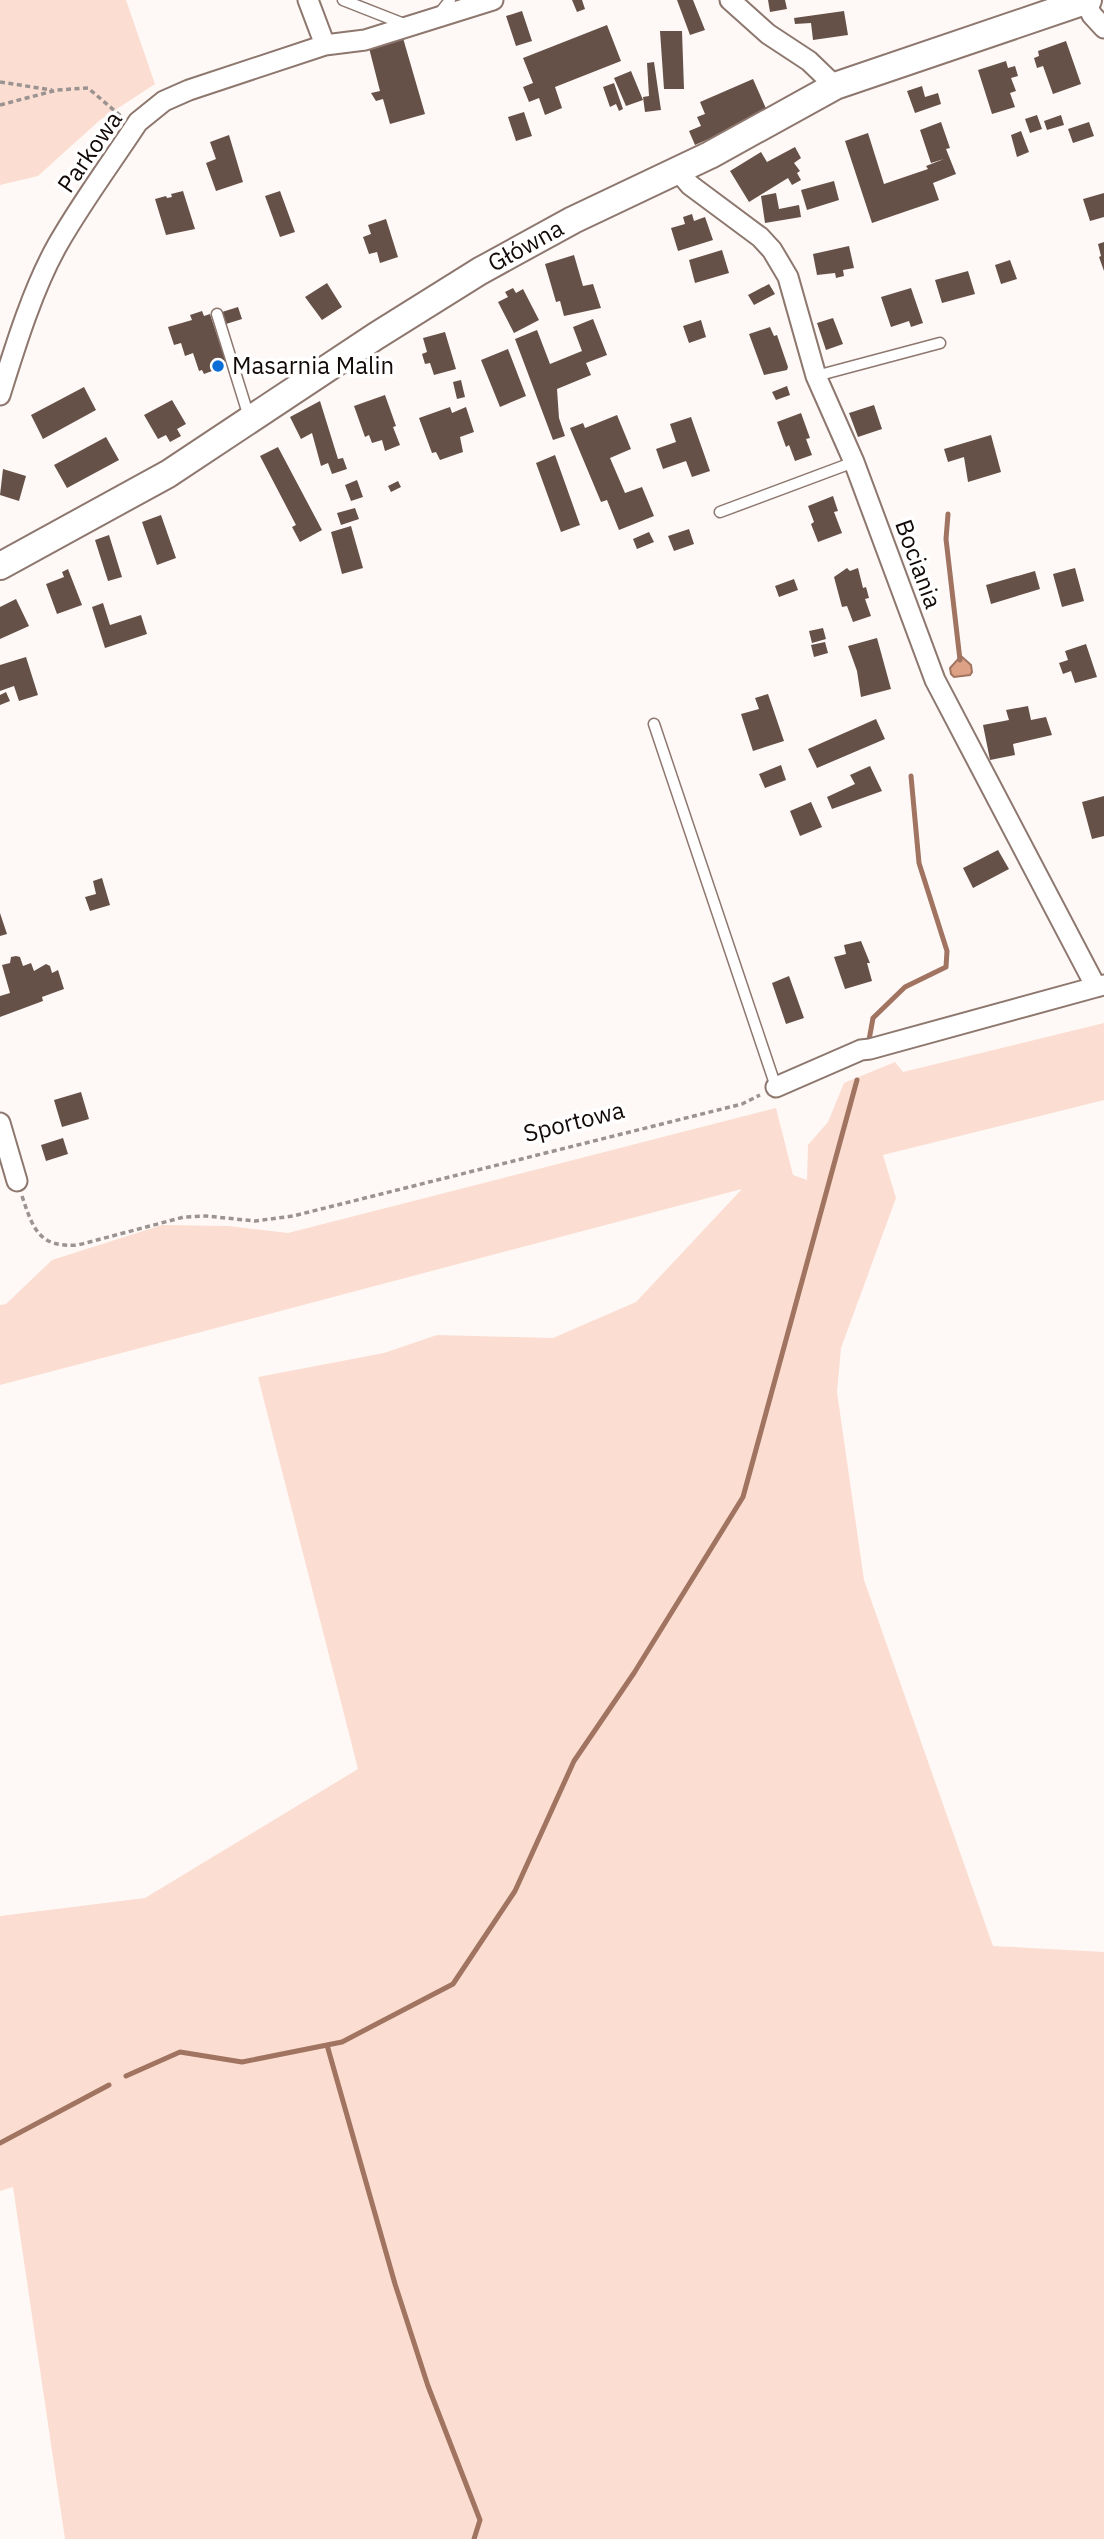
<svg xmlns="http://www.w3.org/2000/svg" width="1104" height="2539" font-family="'IBM Plex Sans',sans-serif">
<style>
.green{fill:#fbded1}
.water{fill:#dda286;stroke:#a07460;stroke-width:2}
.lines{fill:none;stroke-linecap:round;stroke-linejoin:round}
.stream{stroke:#a07460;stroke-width:5}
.building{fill:#665148}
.lane-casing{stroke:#8d776e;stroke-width:13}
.street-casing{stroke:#8d776e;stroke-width:23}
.secondary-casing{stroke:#8d776e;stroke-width:30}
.path{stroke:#9a9391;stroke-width:3.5;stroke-dasharray:5 3.5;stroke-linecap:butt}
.lane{stroke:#fff;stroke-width:10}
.street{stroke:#fff;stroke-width:19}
.secondary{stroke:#fff;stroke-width:26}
.poi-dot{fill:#0b6ed7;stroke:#fff;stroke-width:2.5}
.labels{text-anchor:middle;stroke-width:7;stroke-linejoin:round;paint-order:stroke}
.street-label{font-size:24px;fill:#120a07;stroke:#fff}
.poi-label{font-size:24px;fill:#120a07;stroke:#fff;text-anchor:start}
</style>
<rect width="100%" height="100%" fill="#fef9f7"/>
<path class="green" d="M0,0H126L155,84L100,120L38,176L0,185Z
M1104,1023V1100L883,1155L896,1198L841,1348L837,1392L864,1580L993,1946L1104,1952V2539H65L13,2187L0,2191V1916L145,1898L358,1769L258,1377L384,1353L437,1335L553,1338L636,1302L742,1189L0,1385V1305L6,1304L52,1260L162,1225L228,1226L288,1233L776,1108L793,1175L807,1180L808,1145L828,1122L844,1083L895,1062L903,1072Z"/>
<path class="water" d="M961,656L971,665L972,672L970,675L954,677L951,674L950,668Z"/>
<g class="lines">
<path class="stream" d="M948,514L946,539L960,660
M869,1040L873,1018L905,987L946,967L947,951L919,863L911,776
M327,2045L395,2284L428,2386L480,2520L474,2539
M126,2076L180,2052L242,2062L342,2042L453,1984L515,1891L574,1761L634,1673L743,1497L857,1080
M0,2143L109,2085"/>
</g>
<path class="building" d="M572,0H582L585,9L577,12Z
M677,0H693L705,30L690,35Z
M768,0H785L787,9L770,12Z
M522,11L532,41L516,46L506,16Z
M844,11L848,35L813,40L811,23L795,24L794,18Z
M607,25L621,61L555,87L562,108L545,115L539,98L529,102L523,87L533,83L523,58Z
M660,31H682L684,89H664Z
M403,38L425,114L390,124L383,99L376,101L371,93L380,91L369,48Z
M1066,41L1081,84L1053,94L1043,66L1037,68L1034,58L1039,56L1038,51Z
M1006,61L1008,68L1015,66L1018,76L1011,78L1016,91L1010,93L1015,107L992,114L978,70Z
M654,62L661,110L645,112L643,97L649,96L647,63Z
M631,71L643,100L626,106L614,78Z
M753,79L768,113L695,145L689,131L701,126L697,117L705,114L700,102Z
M614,83L623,109L619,111L616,104L610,107L603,87Z
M922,86L925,97L938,93L941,104L915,113L907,91Z
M524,112L532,136L516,141L508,117Z
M1037,115L1042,129L1030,133L1025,119Z
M1061,115L1064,125L1047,130L1044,121Z
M941,122L950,148L946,149L956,174L933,183L939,200L872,223L845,141L868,133L884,184L928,169L926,166L944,159L931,163L920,130Z
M1089,122L1094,136L1073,143L1068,129Z
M1021,131L1029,152L1017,157L1011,135Z
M229,135L243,182L216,191L206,163L216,159L210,142Z
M795,147L801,158L794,163L800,171L797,173L801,180L792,185L788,178L749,202L730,171L761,152L767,162Z
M834,181L839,200L807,210L801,190Z
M183,191L195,229L166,235L155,199L166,196L167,198L172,197L171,194Z
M280,191L295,232L280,237L265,196Z
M776,193L779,209L799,205L801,217L765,223L761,196Z
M1104,193V217L1090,221L1083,199Z
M692,214L694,221L705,217L713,240L678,251L671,228L685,224L683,217Z
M386,219L398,257L380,263L377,252L369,254L363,237L371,234L368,225Z
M1104,242V271L1099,257L1101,256L1098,244Z
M849,246L854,268L843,270L844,276L836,278L835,273L817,275L813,254Z
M722,250L729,273L695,283L689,260Z
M574,255L583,286L593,284L601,308L564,316L560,301L556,302L545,264Z
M1010,260L1017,279L1001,284L995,265Z
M968,271L975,294L942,303L935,280Z
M327,283L342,307L322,320L305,297Z
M769,284L775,294L754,305L748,295Z
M513,288L516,293L523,289L539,320L514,333L498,302L508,297L505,292Z
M911,288L923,323L911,327L909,321L891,327L881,297Z
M238,307L242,319L226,324L222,312Z
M202,311L204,316L210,314L226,362L219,365L220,368L204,374L202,370L199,371L193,353L185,356L181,343L174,345L168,327L192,320L190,315Z
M833,318L843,344L826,350L817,323Z
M593,319L607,355L586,363L591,375L557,389L559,418L565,436L553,440L515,339L537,330L550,364L582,351L573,327Z
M701,320L706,337L689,343L683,326Z
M770,327L774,336L777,335L788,367L787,370L764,375L749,334Z
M445,332L456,369L434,375L430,363L425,364L422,354L427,352L423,338Z
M508,349L526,396L500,407L481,360Z
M461,380L465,397L457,399L453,382Z
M787,386L790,395L776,400L772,392Z
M84,387L96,410L43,439L31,415Z
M385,395L396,426L393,427L400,445L385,451L382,440L372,443L369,435L365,437L354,406Z
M172,400L186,424L177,429L181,436L170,442L166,435L158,439L144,415Z
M320,401L338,459L343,458L347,469L332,474L328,463L321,466L312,433L301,439L290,417Z
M874,405L882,429L858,437L849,413Z
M450,407L452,413L466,407L474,432L460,437L463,452L440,460L436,452L432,453L419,418Z
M801,413L810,438L806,439L812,455L795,461L789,445L786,447L777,422Z
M617,415L631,449L610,458L625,493L642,487L654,516L619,530L607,500L601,502L570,428L583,423L585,428Z
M691,417L710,471L692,477L686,461L663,469L656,449L676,442L670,424Z
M991,435L1001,472L968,482L964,457L948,462L944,449Z
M106,437L119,460L67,488L54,465Z
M278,447L322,530L300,542L292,527L296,525L260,456Z
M555,455L580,525L561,532L536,463Z
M3,469L26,476L19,501L0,495Z
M357,480L363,497L351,501L345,485Z
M398,481L401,487L391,492L388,486Z
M833,496L838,511L834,512L842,533L818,542L811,524L814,522L808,506Z
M355,508L359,519L341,525L337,513Z
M161,515L176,558L157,565L142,522Z
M351,526L363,568L342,574L331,532Z
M689,529L694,544L674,551L668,536Z
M649,532L654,542L637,549L633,539Z
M109,535L122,577L108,581L95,540Z
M847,568L850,571L858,568L863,588L866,587L869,598L865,599L871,616L853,622L847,606L842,607L834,577Z
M1075,568L1084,601L1062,607L1053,574Z
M68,569L82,605L57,614L46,584L64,577L62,572Z
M1035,571L1040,589L991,604L986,585Z
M794,579L798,590L779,597L775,586Z
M16,599L29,626L0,639V607Z
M103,603L110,625L141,615L147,634L105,648L92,607Z
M823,628L826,639L812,643L809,631Z
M877,638L891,689L861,697L857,671L848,646Z
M825,642L828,653L814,657L811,645Z
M1086,644L1097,677L1075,683L1071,671L1063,674L1059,663L1068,660L1065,651Z
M26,657L38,695L19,701L14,686L0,691V665Z
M6,692L10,701L0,705V695Z
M768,694L784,741L753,751L741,714L759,709L755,698Z
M1028,706L1031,720L1046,717L1052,735L1013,744L1015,755L990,760L983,725L1009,720L1006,710Z
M876,719L885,739L817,768L808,749Z
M781,765L786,780L765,788L759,774Z
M870,766L882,791L832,809L827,797L855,784L850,775Z
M1104,796V836L1092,839L1082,802Z
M811,802L822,827L800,836L790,811Z
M998,850L1009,869L973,888L963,868Z
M102,878L110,905L90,911L85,897L96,894L93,881Z
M0,913L7,934L0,936Z
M861,941L870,963H867L872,981L845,989L834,957L846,954L844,945Z
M16,956L20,957L23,966L31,963L34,971L46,964L50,966L52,973L58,970L64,989L42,997L43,1001L0,1017V996L10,993L2,965L10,963L11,957Z
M789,976L804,1018L786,1024L772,983Z
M81,1092L89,1119L62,1127L54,1100Z
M63,1138L68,1154L46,1161L41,1145Z"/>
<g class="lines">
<defs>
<path id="lane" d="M343,0L404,24
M439,14L450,0
M217,314L249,417
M816,376L940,343
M720,512L854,462
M654,724L776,1087"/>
<path id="street" d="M308,0L325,45
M730,0L768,34L809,61L835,86
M1085,1L1092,15L1104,28
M678,171L690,185L760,237L772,250L788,277L816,376L854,462L935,680L1096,987L1104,985
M0,395C15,347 33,288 58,244C82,202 111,163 138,122L164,101L189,90L325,45L365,40L493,0
M776,1087L861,1050L870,1049L1096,987
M0,1123L17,1181"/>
<g id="secondary">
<path id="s1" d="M0,566L168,474L376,336L480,271L573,220L710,155L835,86L1088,0"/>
</g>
</defs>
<use href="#lane" class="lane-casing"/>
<use href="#street" class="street-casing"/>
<use href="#secondary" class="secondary-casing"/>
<path class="path" d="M0,82L52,90
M0,105L57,90L88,88L122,117
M22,1196C33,1229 39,1248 78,1245L184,1217L206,1216L255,1221L293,1216L742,1104L760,1095"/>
<use href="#lane" class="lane"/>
<use href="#street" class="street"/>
<use href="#secondary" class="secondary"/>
</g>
<circle class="poi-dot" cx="218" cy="366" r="7"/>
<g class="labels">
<g class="street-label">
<text transform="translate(90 152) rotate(-55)" y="8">Parkowa</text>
<text dy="8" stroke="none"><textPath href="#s1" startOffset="616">Główna</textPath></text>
<text transform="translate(918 564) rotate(70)" y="8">Bociania</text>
<text transform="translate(574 1122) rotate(-14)" y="8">Sportowa</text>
</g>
<g class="poi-label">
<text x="232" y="374">Masarnia Malin</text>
</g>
</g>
</svg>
